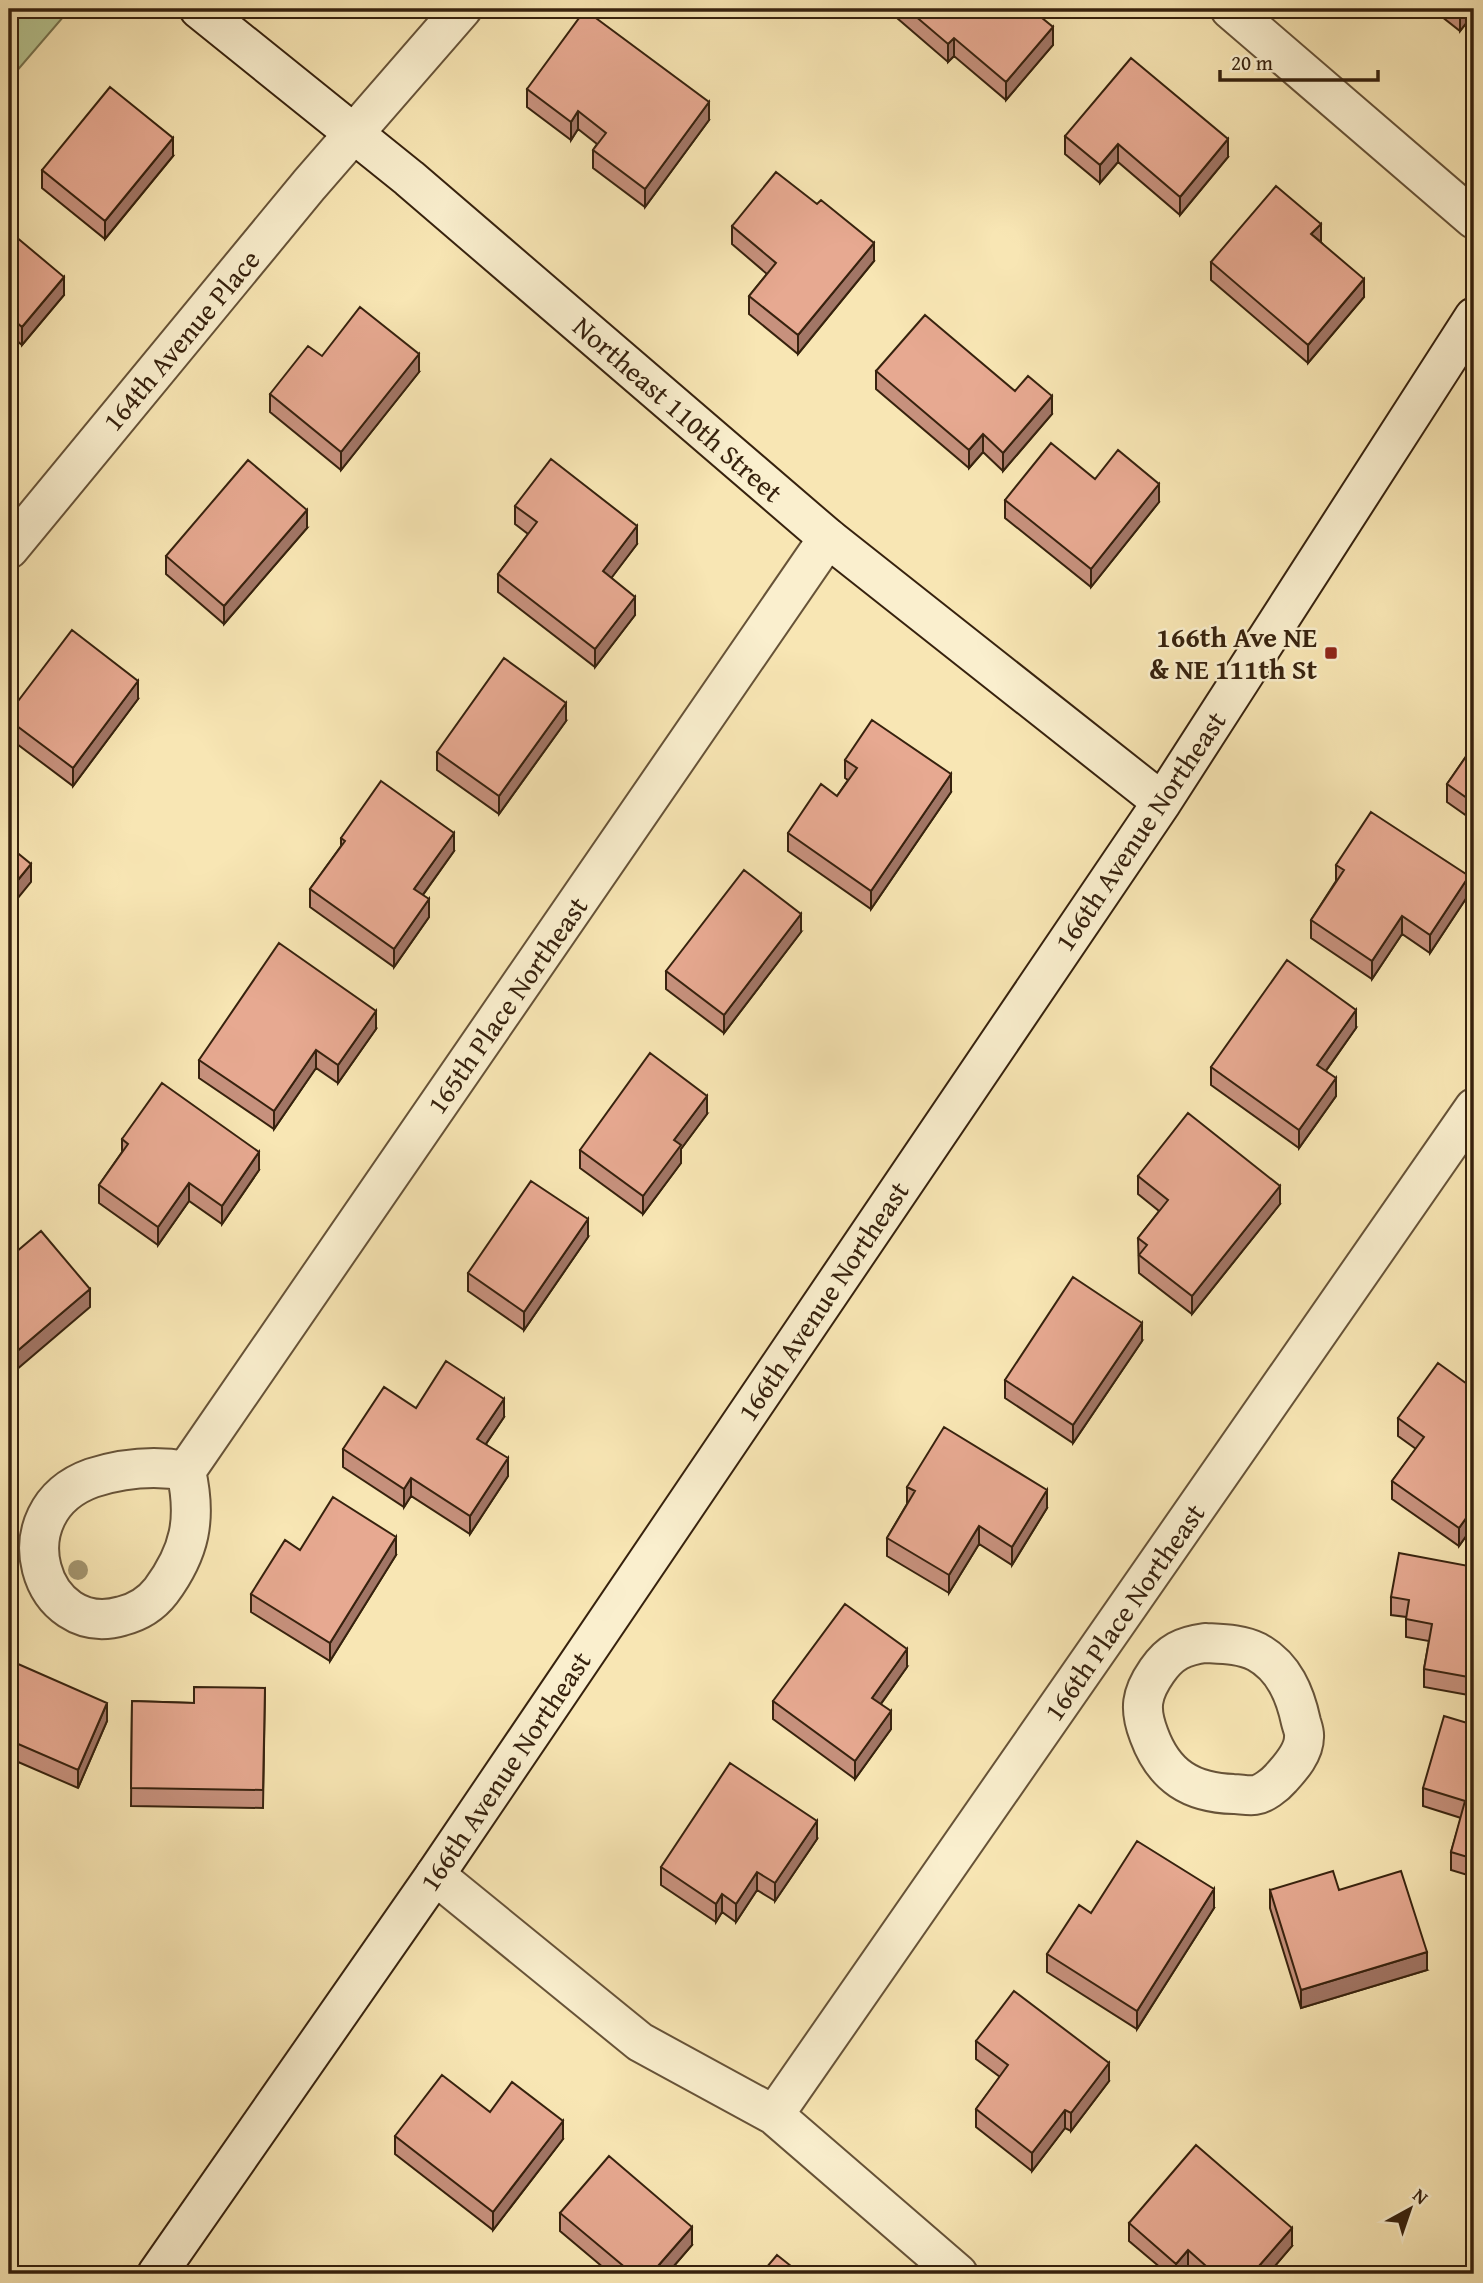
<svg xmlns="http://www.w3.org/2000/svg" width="1483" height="2283" font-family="'Gentium Book Plus',serif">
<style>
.green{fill:#b7c692;stroke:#777450;stroke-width:2}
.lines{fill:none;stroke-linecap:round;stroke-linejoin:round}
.street-casing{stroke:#675338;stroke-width:42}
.secondary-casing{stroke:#37220e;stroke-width:42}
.street{stroke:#faefce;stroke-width:38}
.secondary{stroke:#faefce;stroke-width:38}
.tree{fill:#a3956f}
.wall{fill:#c7917d;stroke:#37220e;stroke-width:2}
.shaded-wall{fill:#a27666;stroke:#37220e;stroke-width:2}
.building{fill:#e7a991;stroke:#37220e;stroke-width:2}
.poi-dot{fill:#8f2418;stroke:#faefce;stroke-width:2.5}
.labels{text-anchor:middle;stroke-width:5;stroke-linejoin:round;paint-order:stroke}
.street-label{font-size:28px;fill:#37220e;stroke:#faefce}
.poi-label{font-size:28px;font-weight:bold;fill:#37220e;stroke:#faefce;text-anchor:end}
</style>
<rect width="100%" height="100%" fill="#f8e6b4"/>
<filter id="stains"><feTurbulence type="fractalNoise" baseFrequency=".00286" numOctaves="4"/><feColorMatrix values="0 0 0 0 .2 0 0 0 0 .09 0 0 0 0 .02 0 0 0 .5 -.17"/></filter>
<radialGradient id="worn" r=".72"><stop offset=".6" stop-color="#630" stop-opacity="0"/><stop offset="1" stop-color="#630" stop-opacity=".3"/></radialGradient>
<path class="green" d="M9,9H70L9,80Z"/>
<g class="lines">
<defs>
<path id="street" d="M1230,9L1474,219
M9,549L309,185L462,9
M186,1471C153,1465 124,1468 92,1478C0,1511 40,1640 122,1616C138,1612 151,1604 161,1591C190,1552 197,1519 186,1471L828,538
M1205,1643C1223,1644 1241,1644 1257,1652C1284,1667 1295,1694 1301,1722C1302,1726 1305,1733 1304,1737C1304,1753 1290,1768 1281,1778C1275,1785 1263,1794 1255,1795C1248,1796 1240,1794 1234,1794C1191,1793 1164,1776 1149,1735C1139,1709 1141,1694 1157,1671C1170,1652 1183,1646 1205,1643Z
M435,1875L640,2042L774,2115L958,2274
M774,2115L1474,1108"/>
<path id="secondary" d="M199,9L409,178L828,538L1162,802
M157,2274L435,1875L1162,802L1474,317"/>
</defs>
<use href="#street" class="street-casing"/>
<use href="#secondary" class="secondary-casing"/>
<use href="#street" class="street"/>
<use href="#secondary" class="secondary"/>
</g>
<circle class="tree" cx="78" cy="1570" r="10"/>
<path class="wall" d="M897,9H1031L1053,45L1006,100L954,56L948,62L897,18Z
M1432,9H1474V13L1460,31Z
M527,89L709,120L645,207L593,168V150L597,144L578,129L571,140L527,107Z
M1065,136L1228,157L1180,215L1118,162L1100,183L1065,154Z
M173,156L105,239L42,188V170Z
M732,226L874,261L798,354L749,314V296L767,274L732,244Z
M9,231L64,295L22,345L9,334Z
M1321,242L1364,297L1308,363L1211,280V262Z
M876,371L1015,391L1052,414L1003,471L983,452L969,468L876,389Z
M419,372L341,470L270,412V394Z
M1095,479L1159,502L1091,587L1005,518V500Z
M515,506L637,544L611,578L635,615L595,667L498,592V574L528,534L515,524Z
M307,528L224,624L166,574V556Z
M138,699L73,786L9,738V713Z
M566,721L499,814L437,770V752Z
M1474,745V821L1447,802V784Z
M845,760L951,792L871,909L788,851V833L837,796L848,780L845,778Z
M341,838L454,851L423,895L429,917L394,967L310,907V889L341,846Z
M1336,865L1469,894L1430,953L1402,934L1372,979L1311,938V920L1336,881Z
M801,932L724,1033L666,989V971Z
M1356,1028L1326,1071L1336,1096L1299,1148L1211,1085V1067Z
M376,1029L338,1083L316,1068L274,1129L199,1078V1060Z
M707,1114L681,1149V1163L643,1214L580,1168V1150Z
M122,1139L259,1170L222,1224L189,1201L158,1245L99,1203V1185L122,1152Z
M1138,1176L1280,1204L1192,1314L1139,1273L1138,1238L1159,1211L1138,1194Z
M588,1237L524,1330L468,1291V1273Z
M1142,1341L1073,1443L1005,1398V1380Z
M1474,1389V1525L1459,1546L1392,1499V1481L1416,1449L1398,1436V1418Z
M416,1408L504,1417L486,1444L508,1476L470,1534L411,1496L404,1507L343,1467V1449Z
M907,1487L1047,1508L1012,1565L979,1544L949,1593L887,1556V1538L907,1504Z
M300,1550L396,1555L330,1661L251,1612V1594Z
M1474,1567V1696L1424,1687V1669L1429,1641L1406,1637V1617L1391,1615V1597Z
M9,1660L107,1721L78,1788L9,1758Z
M907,1667L881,1704L891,1729L855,1779L773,1719V1701Z
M265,1688L263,1808L131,1806L132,1701L194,1703Z
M1474,1725V1877L1451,1870V1852L1461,1818L1423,1806V1788Z
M817,1839L775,1901L757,1890L736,1922L722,1912L716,1922L661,1885V1867Z
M1270,1890L1427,1970L1301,2008L1270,1908Z
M1214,1908L1137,2029L1047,1972V1954L1091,1913Z
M976,2041L1109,2081L1071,2131L1065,2128L1032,2171L976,2127V2109L1000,2077L976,2059Z
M490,2112L563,2139L493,2230L395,2154V2136Z
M560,2213L692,2245L667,2274H611L560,2231Z
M1129,2223L1292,2246L1268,2274H1195L1188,2268L1183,2274H1168L1129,2241Z"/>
<path class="shaded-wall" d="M1463,9H1474V13L1460,31V13Z
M1053,27V45L1006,100V82Z
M954,38V56L948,62V44Z
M709,102V120L645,207V189Z
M578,111V129L571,140V122Z
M173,138V156L105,239V221Z
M1228,139V157L1180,215V197Z
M1118,144V162L1100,183V165Z
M1321,224V242L1311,234Z
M874,243V261L798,354V335Z
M64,277V295L22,345V327Z
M1364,279V297L1308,363V345Z
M419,354V372L341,470V452Z
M1052,396V414L1003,471V453Z
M983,434V452L969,468V450Z
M1159,484V502L1091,587V569Z
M307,510V528L224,624V606Z
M637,526V544L603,589V571Z
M635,597V615L595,667V649Z
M138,681V699L73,786V768Z
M566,703V721L499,814V796Z
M951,774V792L871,909V891Z
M454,833V851L414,907V889Z
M31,864V882L9,909V891Z
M1469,876V894L1430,953V935Z
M429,899V917L394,967V949Z
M801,914V932L724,1033V1015Z
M1402,916V934L1372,979V961Z
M1356,1010V1028L1317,1083V1065Z
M376,1011V1029L338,1083V1065Z
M316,1050V1068L274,1129V1111Z
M1336,1078V1096L1299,1148V1130Z
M707,1096V1114L681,1149V1163L643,1214V1196L674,1140Z
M259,1152V1170L222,1224V1206Z
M189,1183V1201L158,1245V1227Z
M1280,1186V1204L1192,1314V1296Z
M588,1219V1237L524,1330V1312Z
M90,1289V1307L9,1376V1358Z
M1142,1323V1341L1073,1443V1425Z
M504,1399V1417L477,1457V1439Z
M508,1458V1476L470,1534V1516Z
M411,1478V1496L404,1507V1489Z
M1047,1490V1508L1012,1565V1547Z
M1474,1507V1525L1459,1546V1528Z
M979,1526V1544L949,1593V1575Z
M396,1537V1555L330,1661V1643Z
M907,1649V1667L872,1716V1698Z
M107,1703V1721L78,1788V1770Z
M891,1711V1729L855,1779V1761Z
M817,1821V1839L775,1901V1883Z
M757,1872V1890L736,1922V1904Z
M1214,1889V1908L1137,2029V2011Z
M722,1894V1912L716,1922V1904Z
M1427,1952V1970L1301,2008V1990Z
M1109,2063V2081L1071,2131V2113Z
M1065,2110V2128L1032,2171V2153Z
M563,2121V2139L493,2230V2212Z
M692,2227V2245L667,2274H651Z
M1292,2228V2246L1268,2274H1252Z
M1188,2250V2268L1183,2274H1176V2264Z"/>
<path class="building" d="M907,9H1031L1053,27L1006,82L954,38L948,44Z
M585,10L709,102L645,189L593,150L606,133L578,111L571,122L527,89Z
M1131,58L1228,139L1180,197L1118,144L1100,165L1065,136Z
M110,87L173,138L105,221L42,170Z
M776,172L817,204L821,200L874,243L798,335L749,296L776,263L732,226Z
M1276,186L1321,224L1311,234L1364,279L1308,345L1211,262Z
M9,231L64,277L22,327L9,316Z
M360,307L419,354L341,452L270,394L308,346L322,356Z
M925,315L1015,391L1028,376L1052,396L1003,453L983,434L969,450L876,371Z
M1051,443L1095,479L1118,450L1159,484L1091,569L1005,500Z
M551,459L637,526L603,571L635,597L595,649L498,574L537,522L515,506Z
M248,460L307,510L224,606L166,556Z
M72,630L138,681L73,768L9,720V713Z
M504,658L566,703L499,796L437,752Z
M872,720L951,774L871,891L788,833L821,784L837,796L857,768L845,760Z
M1474,745V803L1447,784Z
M381,781L454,833L414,889L429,899L394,949L310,889L345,841L341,838Z
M1371,812L1469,876L1430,935L1402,916L1372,961L1311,920L1344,870L1336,865Z
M9,846L31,864L9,891Z
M744,870L801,914L724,1015L666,971Z
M279,943L376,1011L338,1065L316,1050L274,1111L199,1060Z
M1287,960L1356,1010L1317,1065L1336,1078L1299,1130L1211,1067Z
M650,1053L707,1096L674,1140L681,1145L643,1196L580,1150Z
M162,1083L259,1152L222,1206L189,1183L158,1227L99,1185L128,1144L122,1139Z
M1188,1113L1280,1186L1192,1296L1139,1255L1147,1245L1138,1238L1168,1200L1138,1176Z
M531,1181L588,1219L524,1312L468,1273Z
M41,1231L90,1289L9,1358V1258Z
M1073,1277L1142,1323L1073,1425L1005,1380Z
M446,1361L504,1399L477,1439L508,1458L470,1516L411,1478L404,1489L343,1449L384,1387L416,1408Z
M1438,1363L1474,1389V1507L1459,1528L1392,1481L1424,1437L1398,1418Z
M944,1427L1047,1490L1012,1547L979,1526L949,1575L887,1538L915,1491L907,1487Z
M333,1497L396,1537L330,1643L251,1594L285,1540L300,1550Z
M1399,1553L1474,1567V1678L1424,1669L1432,1624L1406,1619L1409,1600L1391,1597Z
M845,1604L907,1649L872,1698L891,1711L855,1761L773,1701Z
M9,1660L107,1703L78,1770L9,1740Z
M194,1687L265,1688L263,1790L131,1788L132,1701L194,1703Z
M1444,1716L1474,1725V1859L1451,1852L1465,1801L1423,1788Z
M730,1763L817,1821L775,1883L757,1872L736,1904L722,1894L716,1904L661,1867Z
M1137,1841L1214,1889L1137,2011L1047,1954L1079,1905L1091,1913Z
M1333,1871L1339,1890L1401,1871L1427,1952L1301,1990L1270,1890Z
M1014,1991L1109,2063L1071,2113L1065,2110L1032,2153L976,2109L1008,2065L976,2041Z
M442,2075L490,2112L512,2082L563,2121L493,2212L395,2136Z
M1196,2145L1292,2228L1252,2274H1215L1188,2250L1176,2264L1129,2223Z
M609,2156L692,2227L651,2274H633L560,2213Z
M777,2255L801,2274H761Z"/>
<rect class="poi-dot" x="1324" y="646" width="14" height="14" rx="3.5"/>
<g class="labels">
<g class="street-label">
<text transform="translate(181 340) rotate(-50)" y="10">164th Avenue Place</text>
<text transform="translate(678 409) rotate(41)" y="10">Northeast 110th Street</text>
<text transform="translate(1140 831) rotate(-56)" y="10">166th Avenue Northeast</text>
<text transform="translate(507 1005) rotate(-55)" y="10">165th Place Northeast</text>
<text transform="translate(823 1301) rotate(-56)" y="10">166th Avenue Northeast</text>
<text transform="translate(1124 1612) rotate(-55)" y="10">166th Place Northeast</text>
<text transform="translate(505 1771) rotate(-56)" y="10">166th Avenue Northeast</text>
</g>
<g class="poi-label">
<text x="1317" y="647">166th Ave NE<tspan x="1317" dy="32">&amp; NE 111th St</tspan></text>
</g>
</g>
<rect width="1483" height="2283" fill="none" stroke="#f8e6b4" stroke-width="35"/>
<rect x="10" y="10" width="1462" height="2262" fill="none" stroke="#37220e" stroke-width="3.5"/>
<rect x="18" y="18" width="1448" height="2248" fill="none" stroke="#37220e" stroke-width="2"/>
<g transform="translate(1410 2209) rotate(40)" stroke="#faefce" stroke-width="5" paint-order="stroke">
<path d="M0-5L12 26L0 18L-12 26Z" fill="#37220e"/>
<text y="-10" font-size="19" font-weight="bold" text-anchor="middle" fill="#37220e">N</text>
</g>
<path d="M1220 70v10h158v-10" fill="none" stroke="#37220e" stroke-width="3.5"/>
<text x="1231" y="70" font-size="21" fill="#37220e" stroke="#faefce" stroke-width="5" paint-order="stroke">20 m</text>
<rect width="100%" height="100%" filter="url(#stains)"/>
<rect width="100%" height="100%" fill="url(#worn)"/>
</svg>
